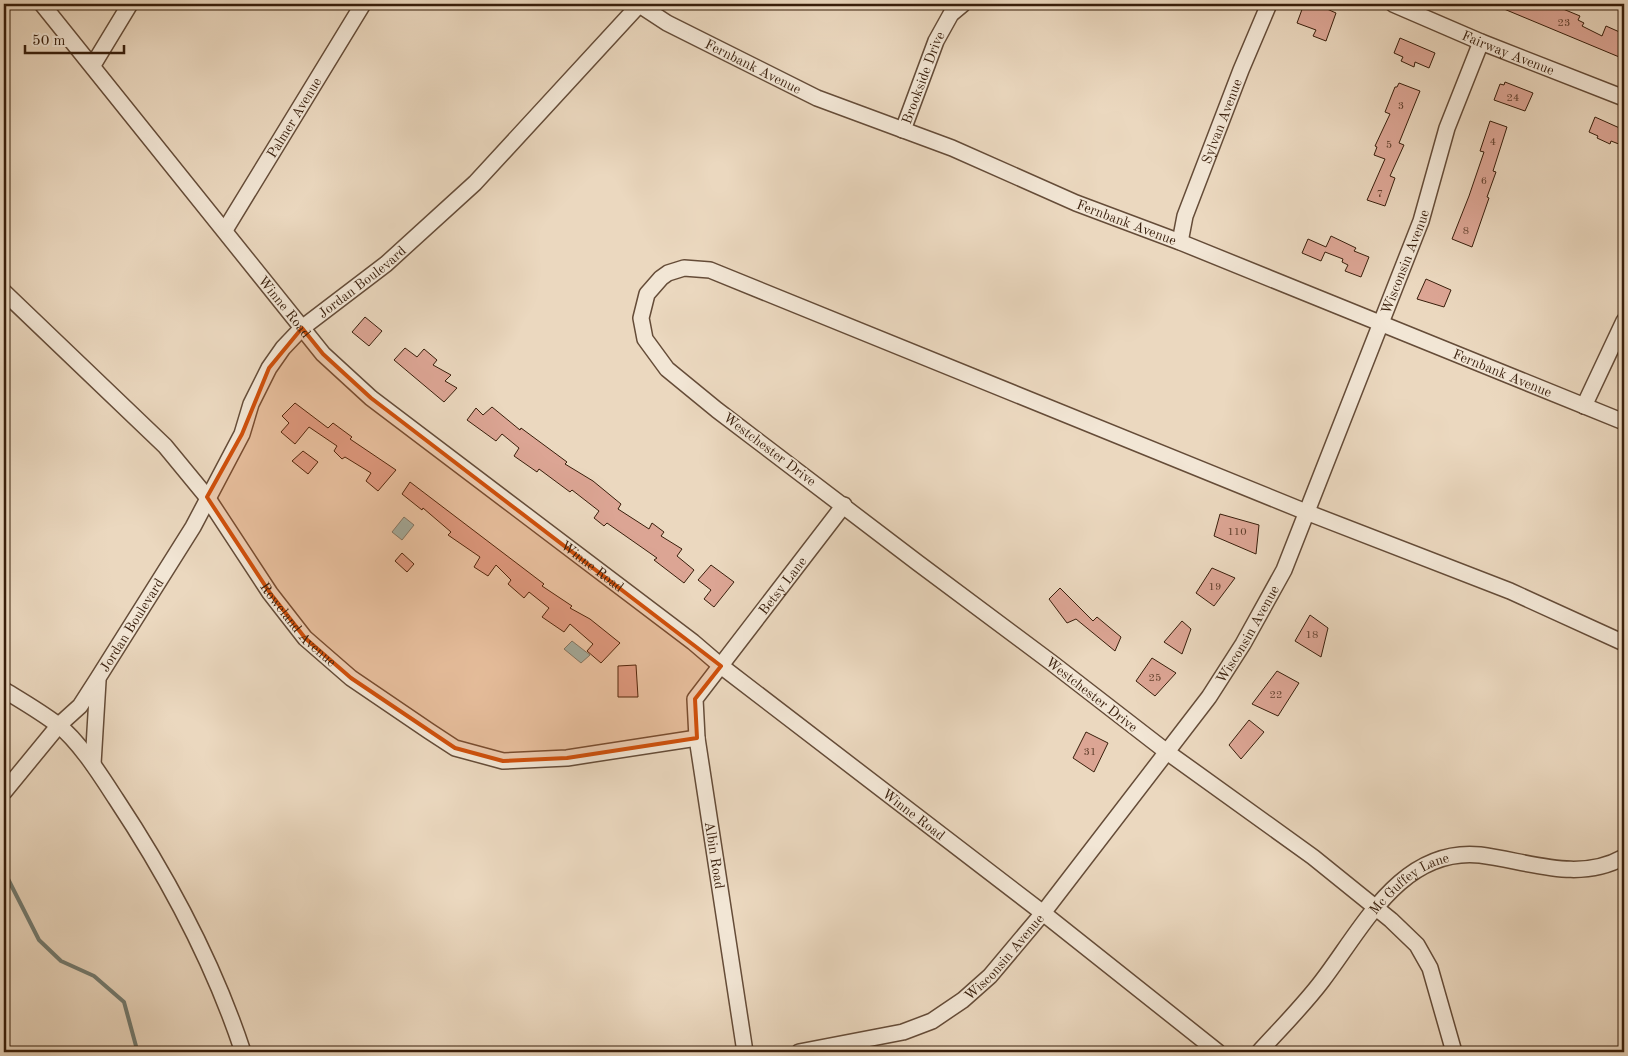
<svg xmlns="http://www.w3.org/2000/svg" width="1628" height="1056" font-family="'Old Standard TT',serif">
<style>
.water{fill:#98b9b5;stroke:#727b71}
.lines{fill:none;stroke-linecap:round;stroke-linejoin:round}
.stream{stroke:#727b71;stroke-width:4}
.building{fill:#dca594;stroke:#381e0b}
.street-casing{stroke:#654c38;stroke-width:18}
.street{stroke:#f2e6d5;stroke-width:15}
.marked{fill:#ce500c;fill-opacity:0.2;stroke:#ce500c;stroke-width:4;stroke-linejoin:round}
.labels{text-anchor:middle;stroke-width:4;stroke-linejoin:round;paint-order:stroke}
.number-label{font-size:11px;fill:#61402d}
.street-label{font-size:14px;fill:#381e0b;stroke:#f2e6d5}
</style>
<rect width="100%" height="100%" fill="#ebd8bf"/>
<filter id="stains"><feTurbulence type="fractalNoise" baseFrequency=".004" numOctaves="4"/><feColorMatrix values="0 0 0 0 .2 0 0 0 0 .09 0 0 0 0 .02 0 0 0 .5 -.17"/></filter>
<radialGradient id="worn" r=".72"><stop offset=".6" stop-color="#630" stop-opacity="0"/><stop offset="1" stop-color="#630" stop-opacity=".3"/></radialGradient>
<path class="water" d="M404,517L414,525L402,540L392,532Z
M572,641L590,655L581,663L564,649Z"/>
<g class="lines">
<path class="stream" d="M4,871L39,940L61,961L94,976L124,1002L136,1046V1052"/>
</g>
<path class="building" d="M1304,4L1317,9L1318,5L1336,13L1326,41L1313,36L1316,30L1297,23Z
M1492,4H1551L1580,16L1578,20L1584,23L1582,26L1602,36L1606,26L1624,34V59Z
M1400,38L1435,53L1429,68L1415,62L1414,67L1401,61L1403,57L1394,53Z
M1505,82L1533,93L1525,111L1494,100L1500,84L1504,85Z
M1399,83L1420,91L1399,143L1404,145L1390,176L1395,178L1385,206L1367,200L1385,159L1374,155L1377,147L1375,146L1390,114L1385,112L1395,87H1397Z
M1595,117L1624,130V146L1611,141L1610,144L1597,138L1598,136L1589,132Z
M1490,121L1507,127L1493,171L1496,172L1487,197L1489,198L1472,247L1452,239L1469,196L1484,152L1480,151Z
M1331,236L1356,248L1354,251L1369,257L1361,277L1345,271L1348,265L1342,262L1343,259L1325,252L1321,261L1302,253L1308,239L1326,247Z
M1426,279L1451,290L1444,307L1417,299Z
M365,317L382,331L369,346L352,332Z
M405,348L417,357L424,349L437,360L433,365L451,375L445,381L457,388L444,402L394,360Z
M295,403L328,428L333,423L352,437L350,439L396,470L378,491L366,481L371,473L345,457L342,459L334,451L337,446L309,427L295,444L281,432L289,423L282,416Z
M492,407L520,430L521,428L567,462L565,464L593,481L621,504L618,509L649,529L652,523L664,532L661,536L682,549L677,556L694,570L684,583L654,560L657,558L607,523L604,526L594,518L599,511L572,490L570,492L539,469L537,472L514,456L519,448L502,434L496,441L467,420L476,408L483,415Z
M303,451L318,462L308,474L292,461Z
M410,482L544,584L542,586L572,606L570,608L590,619L620,643L601,663L587,651L593,644L570,624L564,632L542,617L549,608L529,592L524,598L508,584L511,580L496,565L488,576L474,567L480,557L448,535L451,532L423,508L422,510L402,494Z
M1220,514L1259,525L1256,554L1214,536Z
M402,553L414,564L407,572L395,561Z
M711,565L734,582L714,607L704,599L711,590L698,580Z
M1212,568L1235,578L1214,606L1196,593Z
M1060,588L1093,621L1097,617L1121,637L1115,651L1076,619L1067,623L1049,599Z
M1310,615L1328,628L1321,657L1295,641Z
M1182,621L1191,629L1182,654L1164,642Z
M1152,658L1176,673L1155,696L1136,681Z
M636,665L638,697H618V666Z
M1277,671L1299,683L1278,716L1252,704Z
M1249,720L1264,732L1241,759L1229,745Z
M1086,732L1108,743L1094,772L1073,758Z"/>
<g class="lines">
<defs>
<g id="street">
<path id="s1" d="M42,4L323,354L371,398L693,642L721,666L1043,913L1218,1052"/>
<path id="s2" d="M638,4L667,23L817,98L952,148L1076,203L1180,242L1624,422"/>
<path id="s3" d="M1393,4L1481,42L1624,98"/>
<path d="M93,65L130,4"/>
<path id="s4" d="M903,130L936,41L951,14L963,4"/>
<path id="s5" d="M225,230L363,4"/>
<path id="s6" d="M1180,242L1185,216L1241,70L1269,4"/>
<path id="s7" d="M4,292L165,446L207,497L270,593L305,638L351,678L429,731L455,748L503,761L567,758L697,738"/>
<path d="M1584,406L1624,321"/>
<path d="M4,690C22,701 41,712 58,725C79,741 101,776 116,799C169,879 213,961 243,1052"/>
<path d="M93,764L98,681"/>
<path id="s8" d="M4,792L59,725L80,706L98,678L193,527L242,434L251,404L269,368L283,348L302,328L386,264L475,183L639,5"/>
<path id="s9" d="M745,1052L697,738L695,699L844,505"/>
<path id="s10" d="M799,1052L903,1032L932,1021L963,1000L990,976L1043,913L1209,697L1243,644L1284,570L1421,221L1447,128L1481,42"/>
<path id="s11" d="M1259,1052C1280,1029 1303,1006 1322,981C1362,929 1401,847 1480,855C1528,861 1578,883 1624,857"/>
<path d="M1454,1052L1430,968L1417,945L1391,920L1313,857L1167,752L1052,663L918,563L717,410L667,369L645,339L641,318L647,294L661,278L668,273L684,268L710,270L1306,512L1510,591L1624,643"/>
</g>
</defs>
<use href="#street" class="street-casing"/>
<use href="#street" class="street"/>
</g>
<path class="marked" d="M302,328L323,354L371,398L721,666L695,699L697,738L567,758L503,761L455,748L351,678L305,638L270,593L207,497L242,434L269,368Z"/>
<g class="labels">
<g class="number-label">
<text x="1564" y="26">23</text>
<text x="1513" y="101">24</text>
<text x="1401" y="109">3</text>
<text x="1493" y="145">4</text>
<text x="1389" y="148">5</text>
<text x="1484" y="184">6</text>
<text x="1380" y="197">7</text>
<text x="1466" y="234">8</text>
<text x="1237" y="535">110</text>
<text x="1215" y="590">19</text>
<text x="1312" y="638">18</text>
<text x="1155" y="681">25</text>
<text x="1276" y="698">22</text>
<text x="1090" y="755">31</text>
</g>
<g class="street-label">
<text dy="5" stroke="none"><textPath href="#s3" startOffset="125">Fairway Avenue</textPath></text>
<text dy="5" stroke="none"><textPath href="#s2" startOffset="131">Fernbank Avenue</textPath></text>
<text dy="5" stroke="none"><textPath href="#s4" startOffset="56">Brookside Drive</textPath></text>
<text dy="5" stroke="none"><textPath href="#s5" startOffset="132">Palmer Avenue</textPath></text>
<text dy="5" stroke="none"><textPath href="#s6" startOffset="128">Sylvan Avenue</textPath></text>
<text dy="5" stroke="none"><textPath href="#s2" startOffset="536">Fernbank Avenue</textPath></text>
<text dy="5" stroke="none"><textPath href="#s10" startOffset="1044">Wisconsin Avenue</textPath></text>
<text dy="5" stroke="none"><textPath href="#s8" startOffset="631">Jordan Boulevard</textPath></text>
<text dy="5" stroke="none"><textPath href="#s1" startOffset="388">Winne Road</textPath></text>
<text dy="5" stroke="none"><textPath href="#s2" startOffset="941">Fernbank Avenue</textPath></text>
<text transform="translate(770 449) rotate(37)" y="5">Westchester Drive</text>
<text dy="5" stroke="none"><textPath href="#s1" startOffset="792">Winne Road</textPath></text>
<text dy="5" stroke="none"><textPath href="#s9" startOffset="500">Betsy Lane</textPath></text>
<text dy="5" stroke="none"><textPath href="#s7" startOffset="446">Roweland Avenue</textPath></text>
<text dy="5" stroke="none"><textPath href="#s8" startOffset="211">Jordan Boulevard</textPath></text>
<text dy="5" stroke="none"><textPath href="#s10" startOffset="639">Wisconsin Avenue</textPath></text>
<text transform="translate(1092 694) rotate(38)" y="5">Westchester Drive</text>
<text dy="5" stroke="none"><textPath href="#s1" startOffset="1198">Winne Road</textPath></text>
<text transform="translate(715 855) rotate(81)" y="5">Albin Road</text>
<text dy="5" stroke="none"><textPath href="#s11" startOffset="228">Mc Guffey Lane</textPath></text>
<text dy="5" stroke="none"><textPath href="#s10" startOffset="234">Wisconsin Avenue</textPath></text>
</g>
</g>
<rect width="1628" height="1056" fill="none" stroke="#ebd8bf" stroke-width="20"/>
<rect x="5" y="5" width="1618" height="1046" fill="none" stroke="#381e0b" stroke-width="2.5"/>
<rect x="10" y="10" width="1608" height="1036" fill="none" stroke="#381e0b"/>
<path d="M25 45v8h99v-8" fill="none" stroke="#381e0b" stroke-width="2.5"/>
<text x="32" y="45" font-size="15" fill="#381e0b" stroke="#f2e6d5" stroke-width="4" paint-order="stroke">50 m</text>
<rect width="100%" height="100%" filter="url(#stains)"/>
<rect width="100%" height="100%" fill="url(#worn)"/>
</svg>
